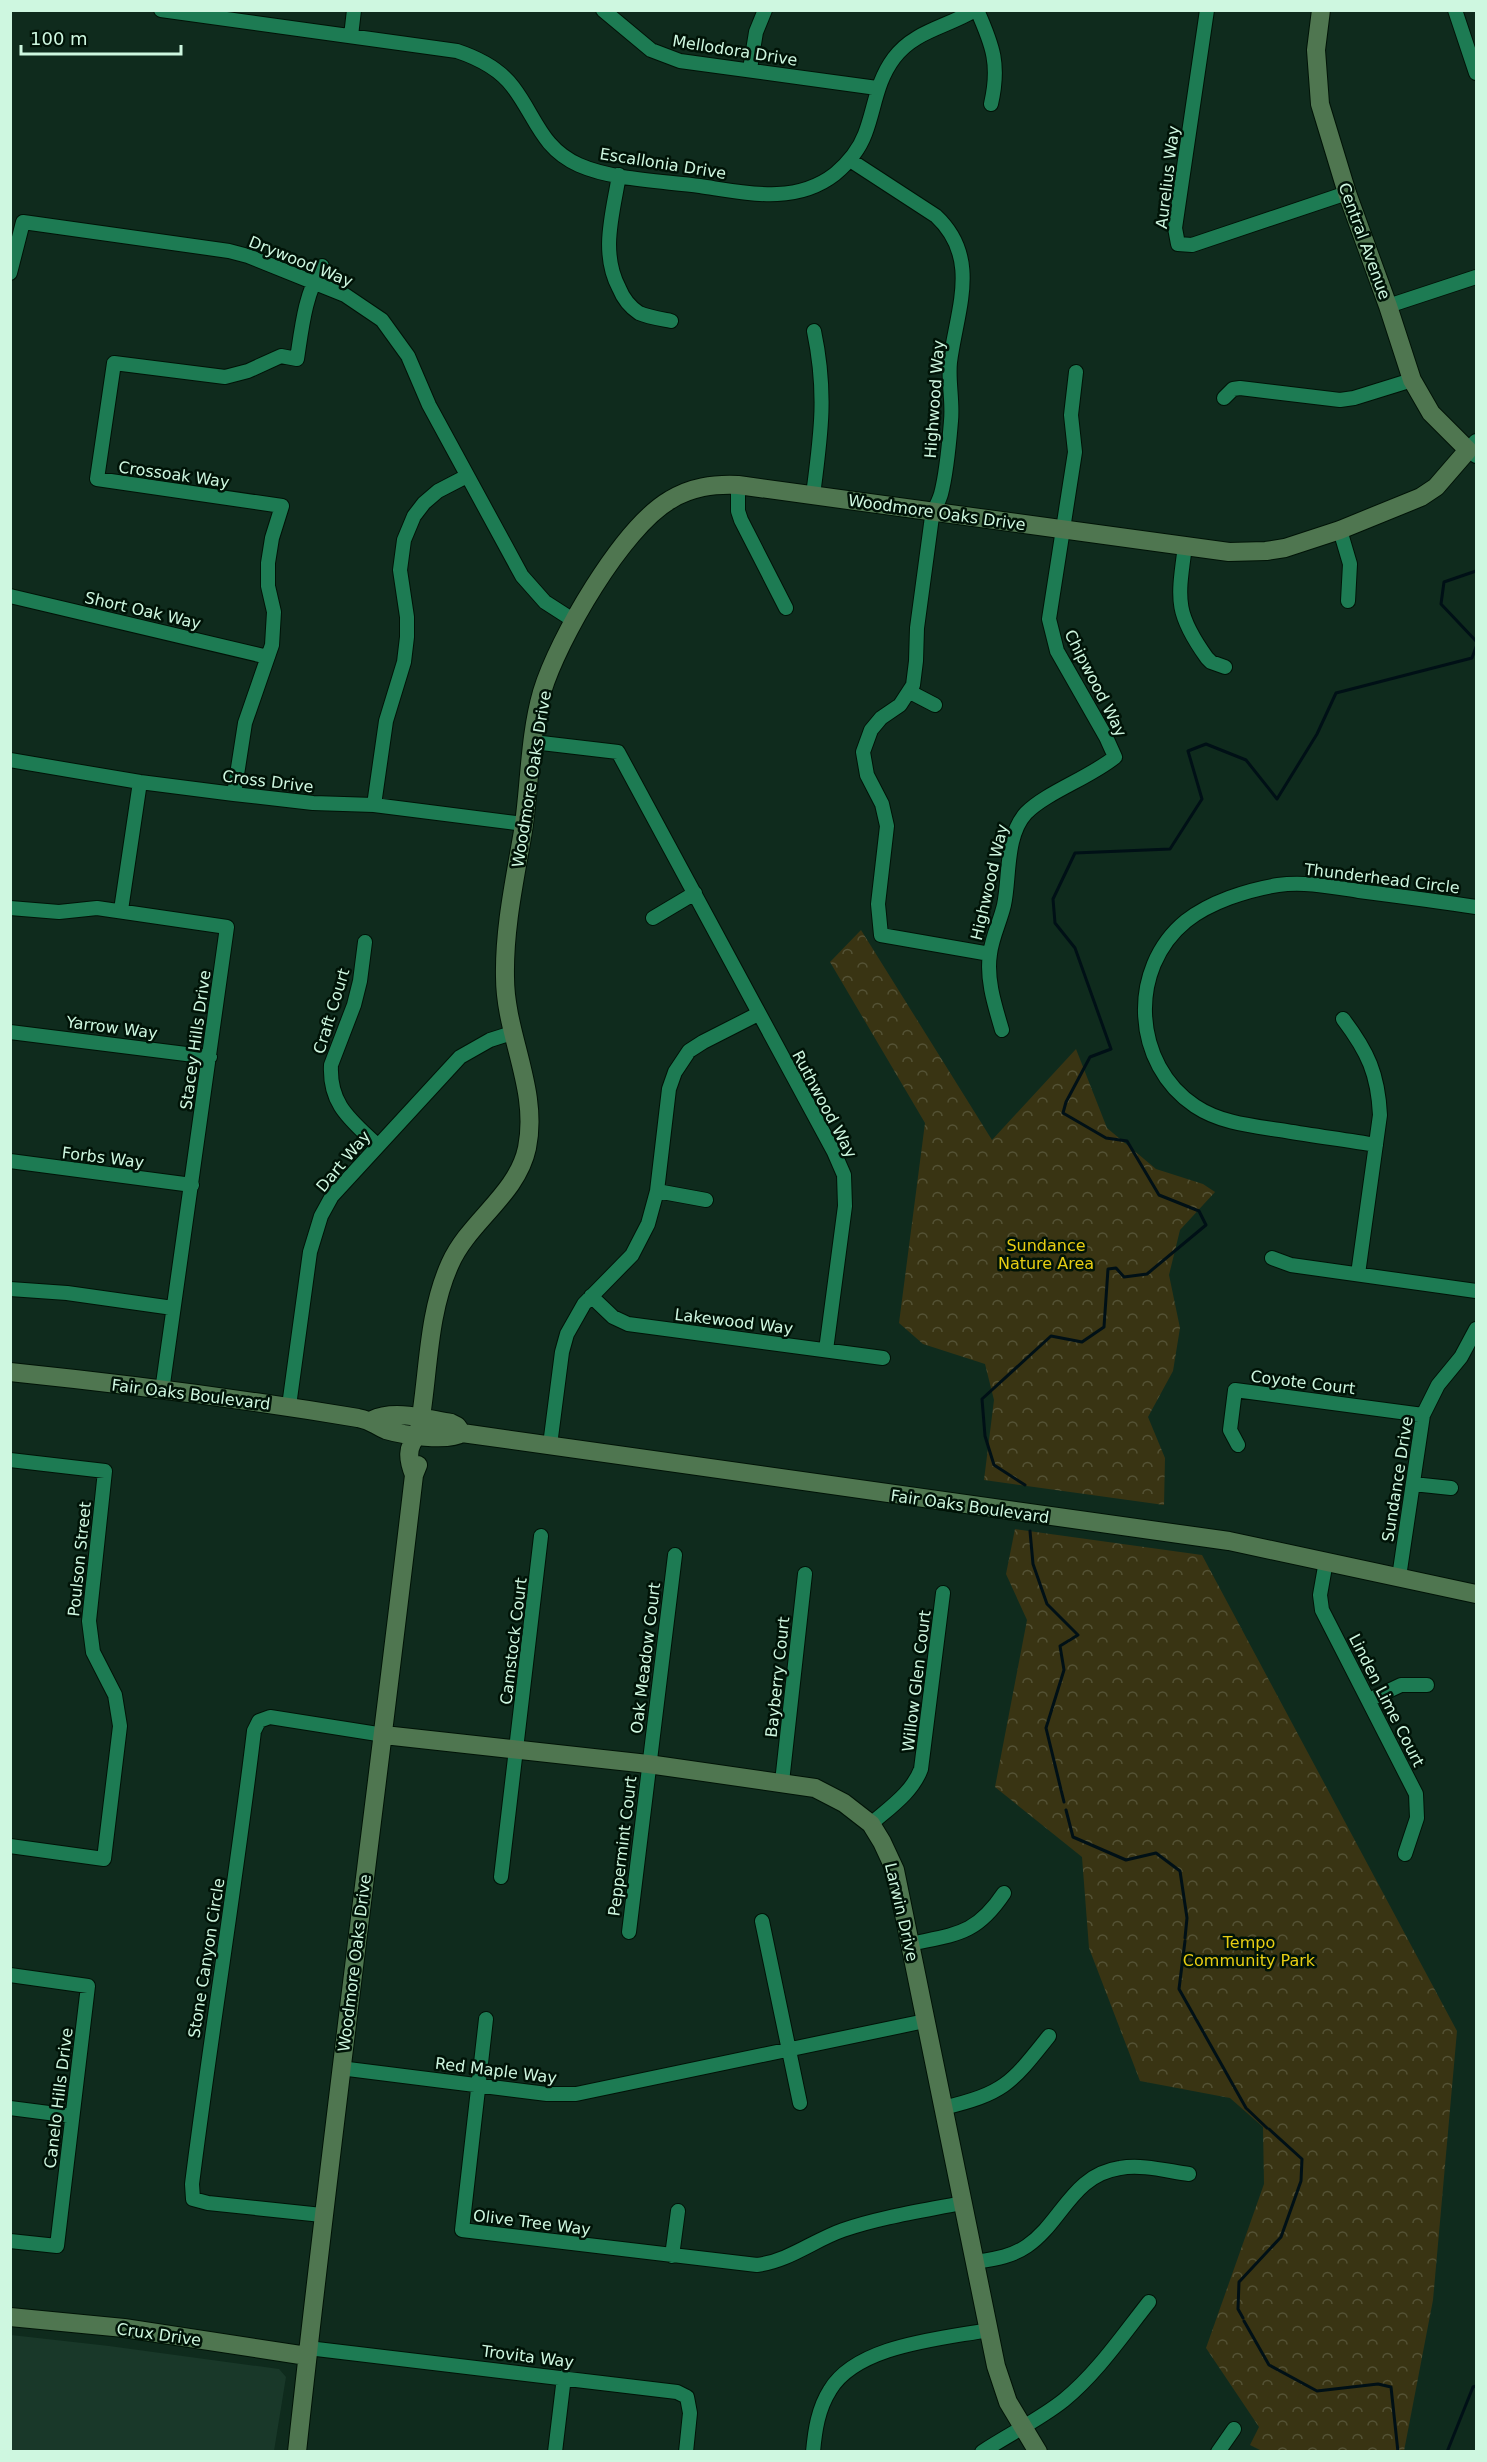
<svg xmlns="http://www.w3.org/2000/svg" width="1487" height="2462" font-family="'DejaVu Sans',sans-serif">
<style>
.built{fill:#193829}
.park{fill:url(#park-crowns)}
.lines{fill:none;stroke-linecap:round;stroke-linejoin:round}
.stream{stroke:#001016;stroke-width:3}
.street-casing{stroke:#001307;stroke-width:16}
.secondary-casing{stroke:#001307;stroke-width:20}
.street{stroke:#1d7b53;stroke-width:14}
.secondary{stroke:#4f7650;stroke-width:18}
.labels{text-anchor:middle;stroke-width:5;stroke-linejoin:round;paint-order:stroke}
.street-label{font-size:16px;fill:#cef7e0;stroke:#001307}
.park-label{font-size:16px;fill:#e7ce13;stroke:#001307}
</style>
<defs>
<pattern id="park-crowns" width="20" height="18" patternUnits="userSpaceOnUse" patternTransform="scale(1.5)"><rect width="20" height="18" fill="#393413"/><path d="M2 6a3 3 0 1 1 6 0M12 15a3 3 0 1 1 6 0" fill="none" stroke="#545235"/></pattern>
</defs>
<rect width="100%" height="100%" fill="#0f2b1d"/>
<path class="built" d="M11,2335L109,2346L279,2369L286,2377L274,2451H11Z"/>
<path class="park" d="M861,930L992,1140L1076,1049L1107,1128L1156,1169L1203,1184L1215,1192L1180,1230L1169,1275L1180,1328L1173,1371L1148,1417L1165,1458L1164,1505L984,1480L994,1400L985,1364L923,1344L899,1323L925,1123L830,962Z
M1015,1529L1202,1555L1457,2031L1433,2300L1404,2451H1262L1250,2445L1259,2427L1206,2348L1264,2184L1263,2127L1230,2098L1140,2081L1089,1948L1082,1857L995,1787L1027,1620L1006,1574Z"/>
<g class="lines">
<path class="stream" d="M1476,571L1444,582L1441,604L1476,641
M1025,1485L994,1465L985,1436L982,1399L1051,1336L1082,1342L1104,1327L1108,1269L1116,1268L1124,1277L1147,1274L1206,1225L1199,1211L1159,1195L1127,1141L1106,1138L1063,1113L1066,1102L1090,1057L1111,1049L1075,948L1055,923L1053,899L1075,853L1170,849L1202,799L1188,751L1206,744L1246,760L1277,799L1317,734L1336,693L1472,658L1476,647
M1030,1531L1033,1564L1047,1604L1078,1635L1060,1646L1064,1670L1046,1728L1064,1802
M1066,1810L1073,1837L1126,1860L1156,1853L1180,1871L1187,1918L1185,1938
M1185,1941L1179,1989L1246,2108L1267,2128
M1243,2318L1238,2309L1239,2282L1281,2237L1301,2181L1302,2159L1269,2129
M1244,2321L1269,2365L1317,2391L1378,2384L1391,2387L1398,2452
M1447,2452L1473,2387L1476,2386"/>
<defs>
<path id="street" d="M161,10L457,51C478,58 499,68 513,87C536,117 541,148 579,165C613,180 663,181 700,186C747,193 795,205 835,174C848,163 859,150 865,134C875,108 876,82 894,58C914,31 947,27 975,10
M603,10L651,50L680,61L877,88
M977,10C993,46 1000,65 991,104
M1207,10L1175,228L1178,244L1192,245L1347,193
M1455,10L1476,73
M351,36L354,10
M750,69L756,32L765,10
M850,160L936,216C981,258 957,309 950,362C948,382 953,401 951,421C949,445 947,471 941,494C938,504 932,512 931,524L917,628L916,661L913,685L900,705L881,718L871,730L863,752L867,775L882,804L887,826L878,904L881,935L990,954
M619,175C613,213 600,252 619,288C623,298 630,307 639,313C648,317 661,319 671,321
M10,273L23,222L229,251L248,256L345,295L382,320L408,356L429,405L522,576L545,602L573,620
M1388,306L1476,277
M1224,398L1233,389L1240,388L1340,400L1354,398L1412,380
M1476,441L1468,450L1476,456
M738,485V511L741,520L786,608
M813,495C821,434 827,393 814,331
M1340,530L1350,564L1348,601
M1185,546C1178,599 1174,612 1207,658L1211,662L1225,667
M10,596L268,657
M910,692L935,705
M533,742L618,752L834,1152L844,1175L845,1206L826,1350
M10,760L140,782L234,794L313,803L374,805L524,824
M234,794L245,723L272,645L274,612L268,586V563L272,538L282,506L97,479L114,363L225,377L248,371L281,356L297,359C302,326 305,295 322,266
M374,805L386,721L404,662L407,637V617L400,570L404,540L414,516L424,503L438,491L467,476
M10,908L59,912L97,908L227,927L162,1391
M121,910L140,782
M653,918L695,893
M365,942L360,981L354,1005L331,1065C329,1105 351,1120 377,1145
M1343,1019C1368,1052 1378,1074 1380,1115L1358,1274
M1002,1030C995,1006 986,979 990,954C992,937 1000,922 1004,905C1010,877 1005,836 1026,813C1047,792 1089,778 1115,757L1106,737L1057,651L1049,619L1075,452L1071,415L1076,372
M10,1032L210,1057
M1376,1145C1346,1140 1316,1136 1286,1131C1255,1126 1222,1124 1195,1106C1133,1065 1127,969 1186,921C1210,902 1247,890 1278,885C1305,881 1333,887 1359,891C1398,896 1437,901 1476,907
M10,1161L192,1185
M657,1191L706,1200
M1272,1258L1291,1265L1476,1291
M10,1289L67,1293L173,1308
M591,1296L613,1317L628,1324L883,1358
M289,1406L310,1252L321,1216L332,1196L460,1057L490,1040L512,1033
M550,1445L562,1352L567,1334L584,1304L632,1255L648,1224L657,1191L669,1089L675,1072L689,1051L703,1042L758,1014
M1238,1445L1230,1430L1235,1390L1423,1415
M10,1460L105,1471L89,1621L93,1652L115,1695L120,1726L104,1859L10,1846
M1413,1484L1451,1488
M1326,1561L1320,1595L1322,1610L1416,1794L1417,1818L1405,1854
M1399,1577L1423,1415L1438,1385L1461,1357L1476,1329
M1369,1700L1401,1685H1427
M782,1782L805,1574
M871,1824C889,1808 912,1793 921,1769L943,1593
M501,1877L541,1536
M762,1921L800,2103
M629,1932L675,1555
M910,1944C956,1934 976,1935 1004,1893
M10,1975L88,1986L57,2246L10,2241
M486,2019L462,2230L757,2265C789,2261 814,2240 843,2230C881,2217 922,2211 962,2203
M340,2068L547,2094H576L925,2021
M10,2108L72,2116
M943,2108C1004,2093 1010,2085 1049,2036
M322,2215L208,2203L193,2199L192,2184C211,2033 236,1882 254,1731L259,1721L270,1717L384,1735
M672,2256L678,2211
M975,2262C994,2259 1011,2257 1027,2246C1062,2222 1072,2175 1120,2168C1142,2164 1167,2171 1189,2174
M308,2348L677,2392L687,2397L690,2413L686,2452
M555,2452L564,2377
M813,2452C815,2430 818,2409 830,2390C857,2345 941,2339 988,2330
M982,2452C1009,2434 1039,2420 1064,2400C1097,2373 1122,2336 1149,2302
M1218,2452L1234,2429"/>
<path id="secondary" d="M10,1372C126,1384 243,1399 358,1418C373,1421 374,1425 386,1430C403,1435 448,1442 462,1433L1229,1541L1476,1594
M372,1420C395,1409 426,1419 451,1423L457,1426L462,1433
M414,1475C408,1460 406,1447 418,1435C429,1379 426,1317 450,1264C469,1221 517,1195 527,1148C539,1089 505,1035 505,977C504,928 515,879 523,831C530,785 529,737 542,692C558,639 622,528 670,500C691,487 713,484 738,485L1229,552L1266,551L1285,548L1340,530L1421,497L1436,487L1468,450L1431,413L1412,380L1388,306L1347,193L1320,104L1316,50L1321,10
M384,1735L648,1764L815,1788L844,1803L871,1824L882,1842L895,1870L996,2366L1008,2402L1038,2452
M10,2317L124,2328L307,2356
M297,2452C332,2126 376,1801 414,1475L418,1465"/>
</defs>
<use href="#street" class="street-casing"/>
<use href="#secondary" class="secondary-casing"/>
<use href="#street" class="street"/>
<use href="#secondary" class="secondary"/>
</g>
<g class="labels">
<g class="street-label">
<text transform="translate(735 50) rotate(9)" y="6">Mellodora Drive</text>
<text transform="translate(663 163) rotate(9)" y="6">Escallonia Drive</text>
<text transform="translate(1167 177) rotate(-83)" y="6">Aurelius Way</text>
<text transform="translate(1365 241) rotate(70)" y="6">Central Avenue</text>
<text transform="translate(301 261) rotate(22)" y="6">Drywood Way</text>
<text transform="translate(934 399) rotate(-86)" y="6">Highwood Way</text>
<text transform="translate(174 474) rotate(8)" y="6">Crossoak Way</text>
<text transform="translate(937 512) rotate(8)" y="6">Woodmore Oaks Drive</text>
<text transform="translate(143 610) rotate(13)" y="6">Short Oak Way</text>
<text transform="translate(1096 683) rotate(63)" y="6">Chipwood Way</text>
<text transform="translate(531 779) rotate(-81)" y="6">Woodmore Oaks Drive</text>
<text transform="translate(268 781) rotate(7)" y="6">Cross Drive</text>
<text transform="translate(1382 878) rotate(7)" y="6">Thunderhead Circle</text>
<text transform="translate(989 882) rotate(-77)" y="6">Highwood Way</text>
<text transform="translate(331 1011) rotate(-73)" y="6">Craft Court</text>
<text transform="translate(112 1027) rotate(7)" y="6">Yarrow Way</text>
<text transform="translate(195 1040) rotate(-82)" y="6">Stacey Hills Drive</text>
<text transform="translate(825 1104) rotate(62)" y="6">Ruthwood Way</text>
<text transform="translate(103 1157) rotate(7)" y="6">Forbs Way</text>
<text transform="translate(343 1161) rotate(-50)" y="6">Dart Way</text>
<text transform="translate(734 1321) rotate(7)" y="6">Lakewood Way</text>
<text transform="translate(1303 1382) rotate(7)" y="6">Coyote Court</text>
<text transform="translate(191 1394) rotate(7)" y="6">Fair Oaks Boulevard</text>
<text transform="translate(1397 1479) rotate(-81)" y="6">Sundance Drive</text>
<text transform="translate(970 1506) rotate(8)" y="6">Fair Oaks Boulevard</text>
<text transform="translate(79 1559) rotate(-84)" y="6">Poulson Street</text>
<text transform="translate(513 1641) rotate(-83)" y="6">Camstock Court</text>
<text transform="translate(645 1658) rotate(-83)" y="6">Oak Meadow Court</text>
<text transform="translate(777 1677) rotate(-84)" y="6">Bayberry Court</text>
<text transform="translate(916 1681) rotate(-83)" y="6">Willow Glen Court</text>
<text transform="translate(1387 1700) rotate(63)" y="6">Linden Lime Court</text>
<text transform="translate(622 1846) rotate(-83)" y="6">Peppermint Court</text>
<text transform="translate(902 1912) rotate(77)" y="6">Larwin Drive</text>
<text transform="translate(206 1958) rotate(-81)" y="6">Stone Canyon Circle</text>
<text transform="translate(354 1963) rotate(-83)" y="6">Woodmore Oaks Drive</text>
<text transform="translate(496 2070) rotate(7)" y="6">Red Maple Way</text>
<text transform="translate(58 2098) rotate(-83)" y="6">Canelo Hills Drive</text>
<text transform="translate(532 2222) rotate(7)" y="6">Olive Tree Way</text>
<text transform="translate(159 2334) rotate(8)" y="6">Crux Drive</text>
<text transform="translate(528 2356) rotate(7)" y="6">Trovita Way</text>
</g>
<g class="park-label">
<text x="1046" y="1251">Sundance<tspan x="1046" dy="18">Nature Area</tspan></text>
<text x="1249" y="1948">Tempo<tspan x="1249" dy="18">Community Park</tspan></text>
</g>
</g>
<rect width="1487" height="2462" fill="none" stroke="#cef7e0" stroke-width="24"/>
<path d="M21 45v9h160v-9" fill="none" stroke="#cef7e0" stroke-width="3"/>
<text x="30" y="45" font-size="18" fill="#cef7e0" stroke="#001307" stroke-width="4.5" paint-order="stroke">100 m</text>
</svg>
